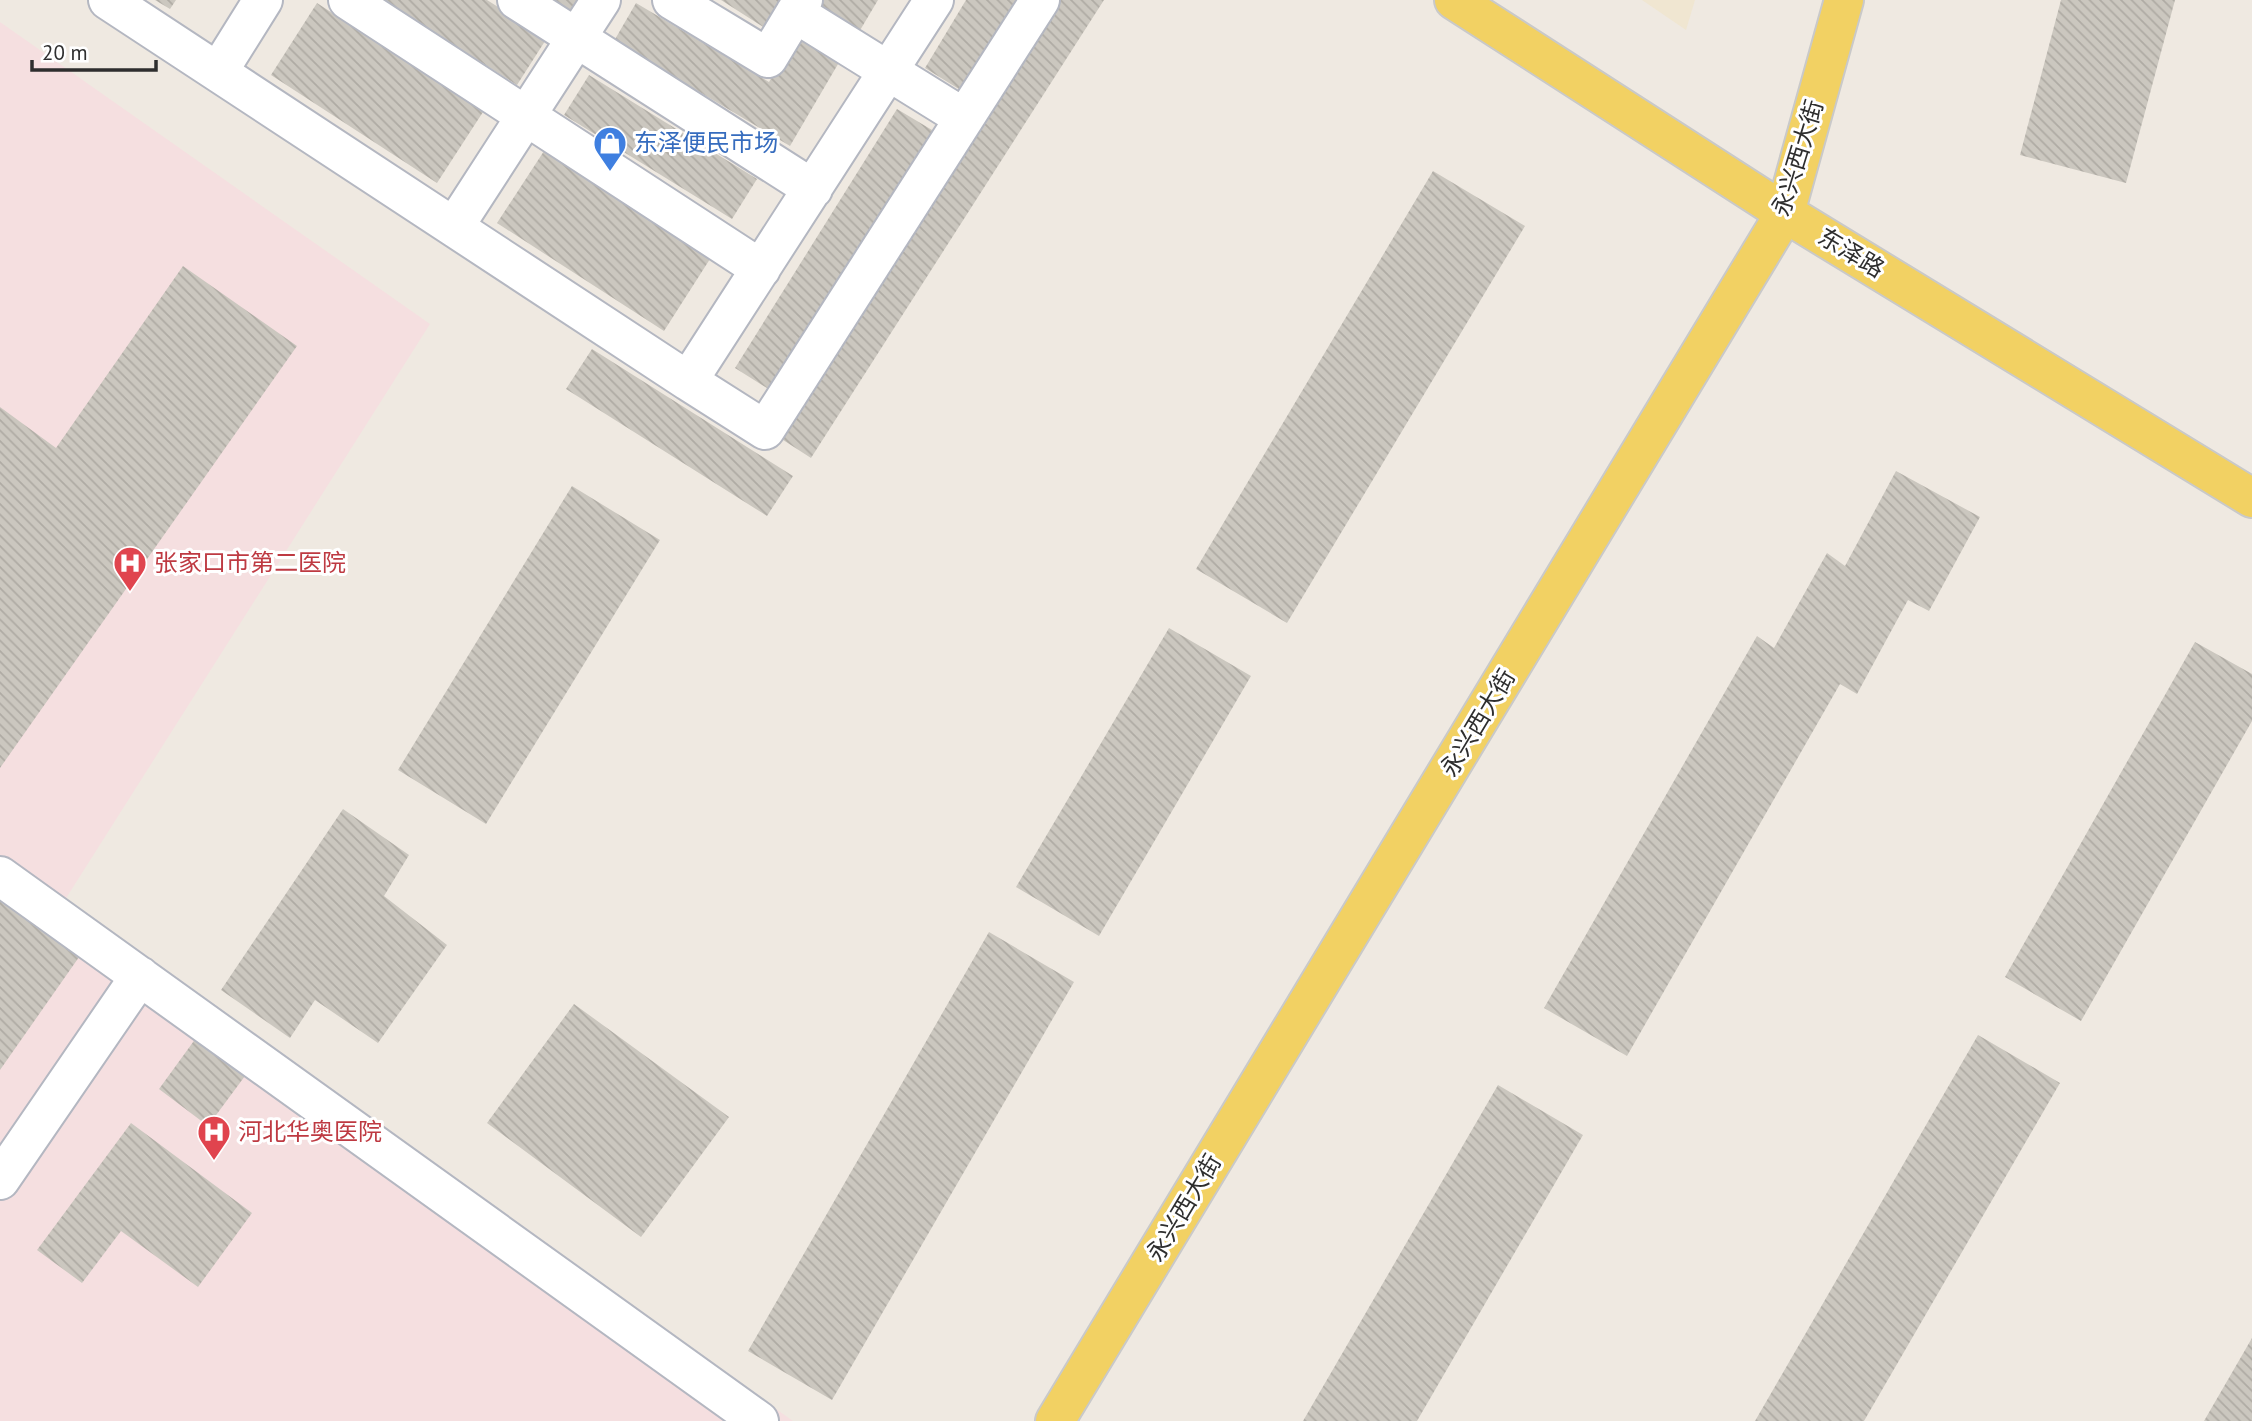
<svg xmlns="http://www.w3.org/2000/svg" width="2252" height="1421" font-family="'PT Sans','Noto Sans SC',sans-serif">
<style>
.education{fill:#f0e6d1}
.medical{fill:#f5dfe0}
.building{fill:url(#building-back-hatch)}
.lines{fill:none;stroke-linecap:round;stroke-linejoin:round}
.minor-casing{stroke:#b4b7c1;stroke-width:42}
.major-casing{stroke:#c9c9c9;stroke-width:42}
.minor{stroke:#fff;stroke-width:38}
.major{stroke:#f2d163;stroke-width:38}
.labels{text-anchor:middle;stroke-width:6;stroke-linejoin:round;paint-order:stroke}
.shop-label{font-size:24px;fill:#366cbe;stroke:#fff;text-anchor:start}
.street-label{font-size:24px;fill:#2e2e2e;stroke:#fff}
.health-label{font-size:24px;fill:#be3a42;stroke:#fff;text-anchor:start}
</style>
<defs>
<pattern id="building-back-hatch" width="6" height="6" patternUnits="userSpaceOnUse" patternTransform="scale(1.75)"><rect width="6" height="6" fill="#cbc7bf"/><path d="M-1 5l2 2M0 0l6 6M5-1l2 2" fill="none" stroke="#afaba4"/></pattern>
</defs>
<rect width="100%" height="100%" fill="#efe9e1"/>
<path class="education" d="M1642,0H1695L1686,30Z"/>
<path class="medical" d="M0,22L430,324L63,903L793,1421H0Z"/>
<path class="building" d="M155,0H176L170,9Z
M383,0H487L547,38L517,85Z
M543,0H584L572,19Z
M721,0H791L771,32Z
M820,0H878L859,32L816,7Z
M966,0H1019L962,91L925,68Z
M1061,0H1104L811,458L780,438Z
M2061,0H2175L2126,183L2020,155Z
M317,3L483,112L437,183L271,75Z
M636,3L769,82L798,33L841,59L790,146L614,41Z
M589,75L757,179L732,219L564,115Z
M897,109L937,133L775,393L735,368Z
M544,151L710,259L664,331L497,223Z
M1433,171L1525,226L1287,623L1196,569Z
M183,266L297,346L0,768V407L56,448Z
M592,349L793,476L767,516L566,389Z
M1896,471L1980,517L1929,611L1908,600L1857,694L1840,684L1627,1056L1544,1008L1757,636L1774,648L1827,553L1845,566Z
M572,486L660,540L486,824L398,770Z
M1169,628L1251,676L1099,936L1016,887Z
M2195,642L2252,674V721L2081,1021L2005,977Z
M343,809L409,855L384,896L447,945L378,1043L315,1000L290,1038L221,990Z
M0,889L84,950L0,1070Z
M989,932L1074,982L832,1400L748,1351Z
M574,1004L729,1117L641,1237L487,1123Z
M1978,1035L2060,1083L1864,1421H1755Z
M196,1038L245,1076L208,1126L159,1089Z
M1498,1085L1583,1135L1417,1421H1303Z
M131,1123L252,1213L198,1287L121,1231L82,1283L37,1250Z
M2252,1338V1421H2204Z"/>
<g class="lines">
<defs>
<path id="minor" d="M108,0L688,381L934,0
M348,0L761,269
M517,0L813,189
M672,0L768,58L803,0
M795,13L964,118
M218,72L263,0
M454,227L601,0
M688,381L765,430L1040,0
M0,876L759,1421
M0,1180L140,976"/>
<path id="major" d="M1454,0L1785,213L2252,498
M1055,1421L1785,213L1844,0"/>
</defs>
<use href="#minor" class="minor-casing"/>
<use href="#major" class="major-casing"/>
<use href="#minor" class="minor"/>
<use href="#major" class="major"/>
</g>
<defs>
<symbol id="shop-pin" viewBox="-11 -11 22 30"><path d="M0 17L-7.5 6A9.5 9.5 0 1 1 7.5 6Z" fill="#3f7fe0" stroke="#fff"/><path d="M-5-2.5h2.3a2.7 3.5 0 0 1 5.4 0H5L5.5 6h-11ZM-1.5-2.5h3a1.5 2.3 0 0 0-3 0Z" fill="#fff"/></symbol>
<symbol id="hospital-pin" viewBox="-11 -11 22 30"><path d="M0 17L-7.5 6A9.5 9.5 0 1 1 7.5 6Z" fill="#e0444e" stroke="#fff"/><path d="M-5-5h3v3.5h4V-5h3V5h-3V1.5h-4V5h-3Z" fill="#fff"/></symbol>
</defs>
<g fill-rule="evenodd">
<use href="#shop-pin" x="591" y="124" width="38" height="52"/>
<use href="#hospital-pin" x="111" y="544" width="38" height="52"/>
<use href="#hospital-pin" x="195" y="1113" width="38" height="52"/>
</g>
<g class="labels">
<g class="shop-label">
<text x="634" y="151">东泽便民市场</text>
</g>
<g class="street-label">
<text transform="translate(1798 158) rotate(-73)" y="8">永兴西大街</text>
<text transform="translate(1851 253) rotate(31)" y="8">东泽路</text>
<text transform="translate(1478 723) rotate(-59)" y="8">永兴西大街</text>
<text transform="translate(1184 1208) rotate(-59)" y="8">永兴西大街</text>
</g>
<g class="health-label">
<text x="154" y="571">张家口市第二医院</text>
<text x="238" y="1140">河北华奥医院</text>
</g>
</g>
<path d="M32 60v10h124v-10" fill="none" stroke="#2e2e2e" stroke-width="3.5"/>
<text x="42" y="60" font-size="21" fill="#2e2e2e" stroke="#ffffff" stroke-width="5" paint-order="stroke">20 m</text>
</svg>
